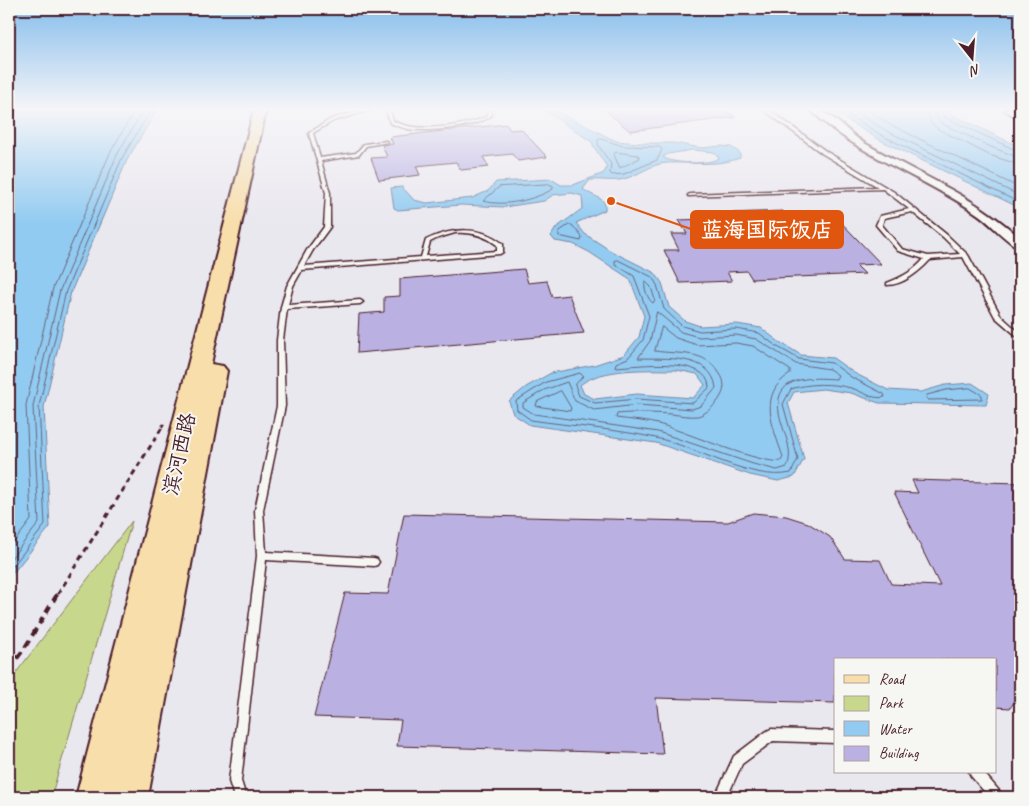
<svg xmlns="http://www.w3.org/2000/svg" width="1029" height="806" font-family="Caveat,'LXGW WenKai TC',sans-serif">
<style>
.green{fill:#c7d88d;stroke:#887c5c}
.water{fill:#92cbf1;stroke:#7586a2;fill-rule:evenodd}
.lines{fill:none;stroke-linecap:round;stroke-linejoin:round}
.shore{stroke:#67647a;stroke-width:1}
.building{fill:#bab1e2;stroke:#4a1f2b}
.lane-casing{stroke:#4a1f2b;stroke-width:3}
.street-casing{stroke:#4a1f2b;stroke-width:4}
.primary-casing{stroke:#4a1f2b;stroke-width:4}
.path-far2{stroke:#4a1f2b;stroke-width:2.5;stroke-dasharray:4.5 4;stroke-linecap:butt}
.path-far1{stroke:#4a1f2b;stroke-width:3;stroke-dasharray:5.5 4.5;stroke-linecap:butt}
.path{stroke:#4a1f2b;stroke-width:4;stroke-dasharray:8 5.5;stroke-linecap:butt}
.lane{fill:#f6f6f2;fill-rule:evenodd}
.street{fill:#f6f6f2;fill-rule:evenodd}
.primary{fill:#f8deab;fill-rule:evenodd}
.labels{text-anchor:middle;stroke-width:4;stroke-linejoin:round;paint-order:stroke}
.street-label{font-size:21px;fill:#4a1f2b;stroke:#f6f6f2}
.leader{fill:none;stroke:#e0560e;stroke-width:2}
.callout-dot{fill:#e0560e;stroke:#f6f6f2;stroke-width:2}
.callout{fill:#e0560e;stroke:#e0560e;stroke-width:2}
.callout-label{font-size:22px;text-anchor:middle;font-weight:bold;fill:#fff}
</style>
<rect width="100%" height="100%" fill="#eae8ef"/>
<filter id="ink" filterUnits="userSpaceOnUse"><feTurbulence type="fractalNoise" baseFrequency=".02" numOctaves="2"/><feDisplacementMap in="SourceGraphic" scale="10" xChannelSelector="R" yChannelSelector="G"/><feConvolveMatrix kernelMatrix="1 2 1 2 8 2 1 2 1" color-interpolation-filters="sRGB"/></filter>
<g filter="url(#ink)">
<path class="green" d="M132,521L51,797H9V682Z"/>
<path class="water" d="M9,110H157L127,160L71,292L44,407L50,527L9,578Z
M544,110H554L616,141L638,143H673L702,148L721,146L731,147L740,153V158C715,167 693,162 667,163C650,164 640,175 624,179C613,182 601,179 590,180L583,189C590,195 599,196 605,203V210L576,223L585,234L611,251L655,273L662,283L669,307L685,321L700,326L737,324L761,328L778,341L801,355L833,358L854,373L888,390L921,392L945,385L972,383L989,394L986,405L879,403L851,393L823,389L794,392L788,403L804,459L794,477L778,481L750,475L656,443L530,425L513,414L509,401L526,387L551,373L594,365L624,355L639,337L644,316L630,279L589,252L573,244L555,241L551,236L556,228L583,208L582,196L572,193L553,195L544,201L504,207L461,205L398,210L394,208L391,188L402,187L414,200L427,203L472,198L488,191L496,182L551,179L561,185H573L604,173L607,167L594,147L592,142ZM692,150L714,152L719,158C710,165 671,164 663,157L668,154ZM677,370L697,374L705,385L693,398L637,394L595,399L584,394L580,385C602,367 649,370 677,370Z
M830,110H942L1020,147V208L880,140Z"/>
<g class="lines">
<path class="shore" d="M840,110L883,136L1020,203
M852,110L885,130L1020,196
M867,110L889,124L1020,188
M927,110L931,123L938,129L989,155L1020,165
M935,110L936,117L941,123L991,147L1020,158
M941,110L944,117L1020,152
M601,139L623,146L660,147L662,150L657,160L624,174L612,175L610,173L611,164L598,145V140Z
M616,152L638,155L640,158L620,168L614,155Z
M549,184L553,186V189C534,200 505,207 483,201L499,187Z
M569,225H572L582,237L581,241L559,236V232Z
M618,260L652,277L657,285L664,309L682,326L700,331L736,329L759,333L776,346L799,359L832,363L851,377L884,394L885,397C872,400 862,391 851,388C831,383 810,383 791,389L783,404L798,459L791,473C752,482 695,446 656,438C615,429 572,426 531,420L517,410L516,401L546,382L580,373L583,376L575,385L579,396L595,403L637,399L693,403L709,388C709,355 637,366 615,367L616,363L628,358L643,340L649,316L634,276L615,264V261Z
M645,281L651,287L655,300L653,303C648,300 643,287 645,281Z
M657,312L681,332L699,337L736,335L756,339L796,364L829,369L838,375L836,379C818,378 788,375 780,395C772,419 797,444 787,467L777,470L753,464L658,432L534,414L523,407V403L544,390L567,382L575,401L594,410L637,405L692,409L701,406L716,388C712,353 664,359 638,358L650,341Z
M662,327L676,338L697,345L736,343L753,346L790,370V374C757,394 773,427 783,457L781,461C763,465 685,432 662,425C647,421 631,420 616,418L617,414C635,412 652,413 671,414C679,415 690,417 698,416C706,414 717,404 721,396C725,389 725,381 720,374C705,349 680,355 655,351Z
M970,388L982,395V399L928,400L926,398L927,395L946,390Z
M561,391L571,408L570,411L536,406L537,402Z
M9,549L31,520L26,405L53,288L110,153L135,110
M9,561L39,523L33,406L60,290L117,155L143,110
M9,571L45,525L39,406L66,291L122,158L151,110"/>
</g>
<path class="building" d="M605,110H724L735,117L630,131Z
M506,124L510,130L521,129L547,157L518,161L512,154L483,157L489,167L461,170L456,162L416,166L420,175L379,180L371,158L387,157L382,145L393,144L390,137Z
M783,211L787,216L833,214L881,264L856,265L865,274L752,279L747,271L727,272L732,281L680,283L664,250H679L671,234H687L679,220L733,218L729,213Z
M524,269L528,283L547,281L552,297L569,295L584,333L357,353L359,314L384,312V297L400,296V279Z
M912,480L1020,483V694L1010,708L995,707V660H835V703L656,698L663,754L397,746L401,720L314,717L345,593L388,594L404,514L728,522L753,513L786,516L808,523L830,537L845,559L880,560L891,584L940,586L894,492L918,493Z"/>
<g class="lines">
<defs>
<path id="lane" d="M363,110H371L333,121L313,133L320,158L356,153L364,144L386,141L388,142L366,146L359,155L321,161L330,193V227L313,250L304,266L421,257L426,240C451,228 481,225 503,244V252L500,254L302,270L293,286L288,305L360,300L363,302L360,304L287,309L283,340L285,406L263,510L266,552L374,558L377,559L379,562L377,565L374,566L266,560L241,781L246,797H234L229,781L257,556L255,510L277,406V340L281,307L287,286L307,250L324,227L326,193L309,133L331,119ZM455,233C471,232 484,235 497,245V251L426,256L430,242L438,238Z
M386,110H390L393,121C398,123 403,125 408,126C426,130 473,126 488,115L487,110H491L492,115C477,128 428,132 408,129C402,128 396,125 390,123Z
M764,110H769L827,152L894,192L947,235L968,255L1001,316L1020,333V338L1018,337L995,317L963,257L930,260C920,271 903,285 887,285V283C902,277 914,271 924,259L898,251L876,225L880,216L909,209L883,189L688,196V195L690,194L878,187L823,154ZM912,212L943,237L960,254L928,256L902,249L882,225L884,218Z
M771,729L835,731V743L773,741L742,764L727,797H715L734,756L767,731Z
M969,772H983L1001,793L1003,797H989L971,776Z"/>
<path id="street" d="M811,110C832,110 848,134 866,144C919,175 975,196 1020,238V248C1011,246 989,222 979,215C925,177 859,157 811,110Z
M1004,110H1015L1020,114V119Z"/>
<path id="primary" d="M254,110H266L211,364L223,366L227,371L148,797H76Z"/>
</defs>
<use href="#lane" class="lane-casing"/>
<use href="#street" class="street-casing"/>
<use href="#primary" class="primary-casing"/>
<path class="path-far2" d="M162,427L164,424"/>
<path class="path-far1" d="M58,594L163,426"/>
<path class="path" d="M9,669L24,649L58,593"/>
<use href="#lane" class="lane"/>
<use href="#street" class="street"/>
<use href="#primary" class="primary"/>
</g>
</g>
<linearGradient id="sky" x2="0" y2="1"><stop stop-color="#85bdec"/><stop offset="0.49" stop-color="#f6f5f8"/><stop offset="1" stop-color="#f6f5f8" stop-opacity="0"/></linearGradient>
<rect width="1029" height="223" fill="url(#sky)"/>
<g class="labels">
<g class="street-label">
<text transform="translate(179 454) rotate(-77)" y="7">滨河西路</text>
</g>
</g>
<path class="leader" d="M611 201L691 229"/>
<circle class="callout-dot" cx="611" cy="201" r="5"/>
<rect class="callout" x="691" y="211" width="152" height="37" rx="5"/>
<g class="callout-label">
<text x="767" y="237">蓝海国际饭店</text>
</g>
<rect width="1029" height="806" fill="none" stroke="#f6f6f2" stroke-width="30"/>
<rect x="15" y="15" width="999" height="776" fill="none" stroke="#4a1f2b" stroke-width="2" filter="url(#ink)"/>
<rect x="834" y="658" width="162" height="115" fill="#f6f6f2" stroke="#b1a0a2"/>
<rect x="844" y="675" width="25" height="8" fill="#f8deab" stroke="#b1a0a2"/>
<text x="879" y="684" font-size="15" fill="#4a1f2b">Road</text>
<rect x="844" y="696" width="25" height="15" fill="#c7d88d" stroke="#b1a0a2"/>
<text x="879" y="708" font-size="15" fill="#4a1f2b">Park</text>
<rect x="844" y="721" width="25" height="15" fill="#92cbf1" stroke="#b1a0a2"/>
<text x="879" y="734" font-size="15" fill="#4a1f2b">Water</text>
<rect x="844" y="746" width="25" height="15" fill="#bab1e2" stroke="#b1a0a2"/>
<text x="879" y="758" font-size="15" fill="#4a1f2b">Building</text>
<g transform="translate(972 58) rotate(163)" stroke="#f6f6f2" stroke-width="4" paint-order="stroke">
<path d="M0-4L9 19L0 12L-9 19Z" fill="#4a1f2b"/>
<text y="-8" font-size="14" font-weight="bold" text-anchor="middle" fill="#4a1f2b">N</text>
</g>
</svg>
